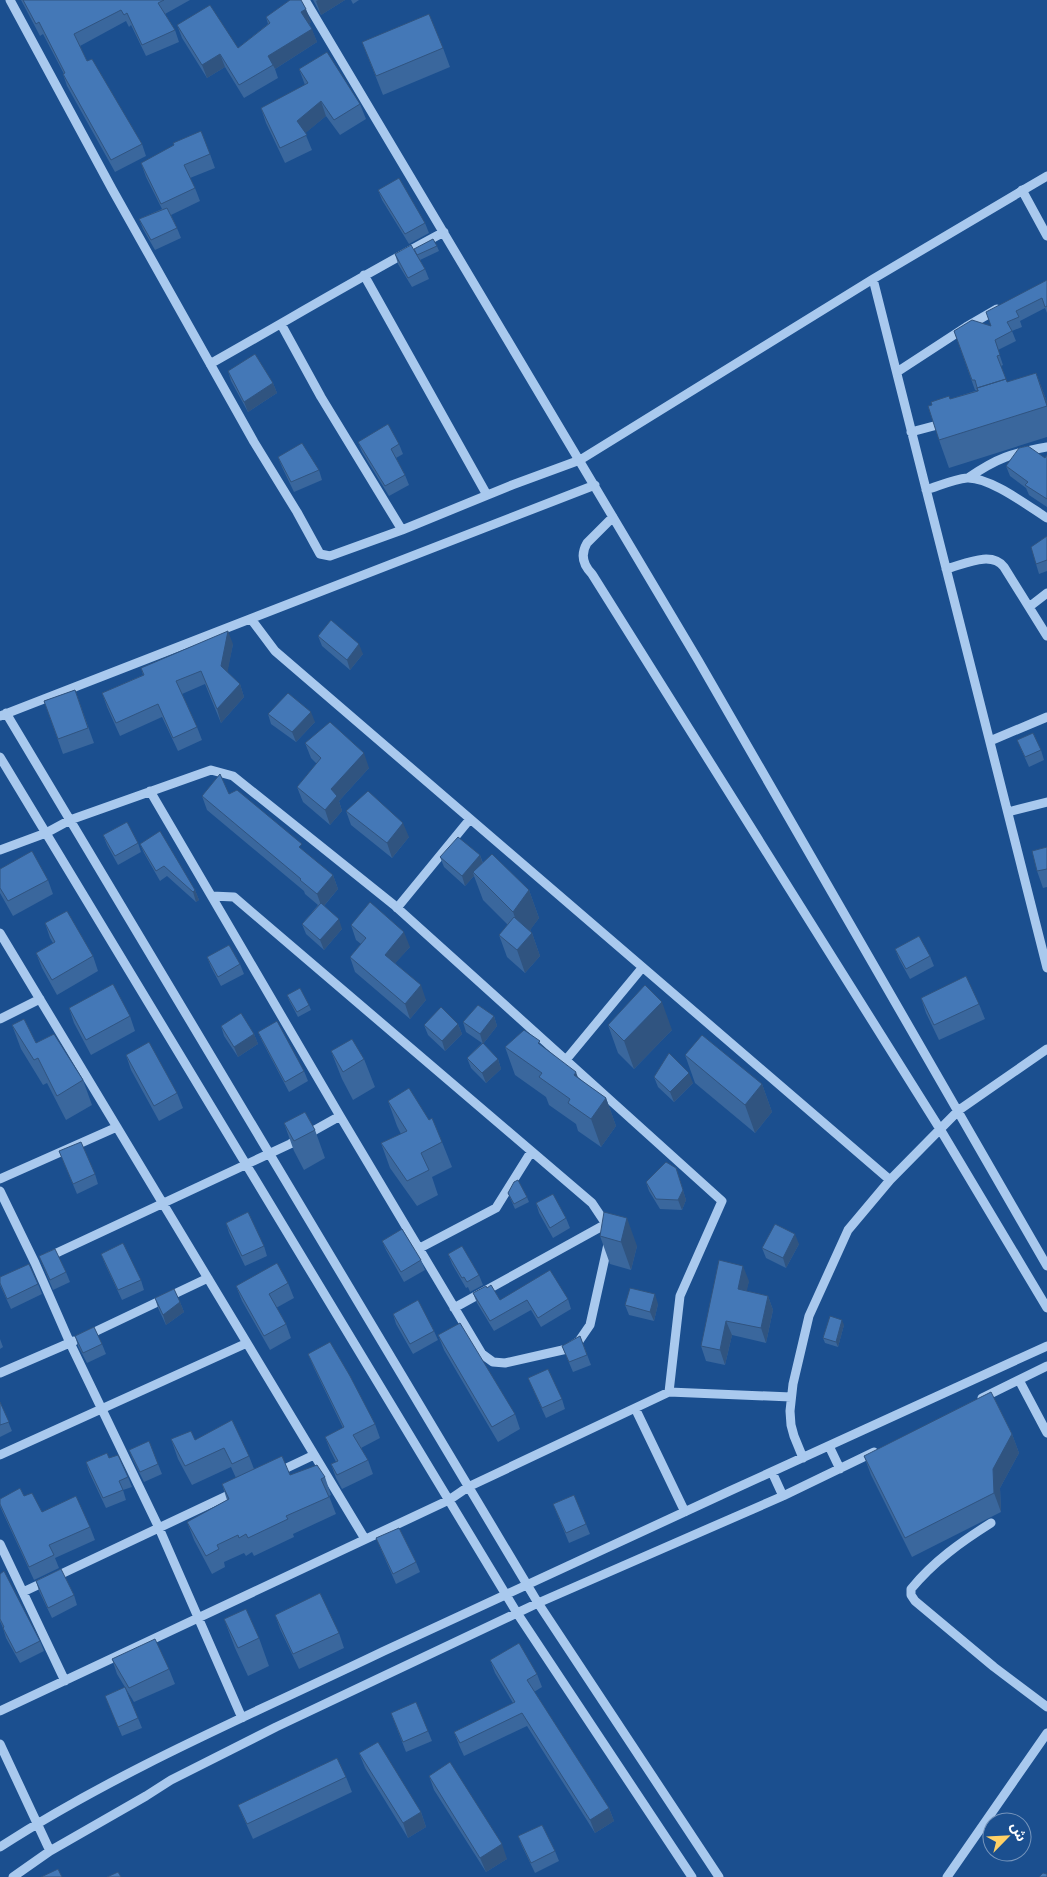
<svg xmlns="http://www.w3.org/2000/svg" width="1047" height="1877" font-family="Montserrat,'Noto Sans Arabic',sans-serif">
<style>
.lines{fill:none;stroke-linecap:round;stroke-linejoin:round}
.minor{stroke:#a9c9ee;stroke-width:9}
.wall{fill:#3a679d}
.shaded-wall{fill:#305480}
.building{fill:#4478b7;stroke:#305480}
</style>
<rect width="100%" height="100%" fill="#1b4f8f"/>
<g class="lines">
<path class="minor" d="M10,0L112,189L254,442L297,512L320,554L330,556L402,530L512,485L580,460L873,279L1047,176
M305,0L698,660L1047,1266
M1022,190L1047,236
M364,275L487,495
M873,279L1047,968
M281,324L321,397L402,530
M210,364C288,320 365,274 444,232
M897,372L966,327L997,309
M911,432L945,423
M968,478C997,458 1012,453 1047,447
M926,490C939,486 954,479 967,478C990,477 1028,506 1047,518
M613,517L587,543C580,555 583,565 592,574L940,1129L1047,1308
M946,569C963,565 991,550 1004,567L1047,636
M1029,607L1047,593
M251,619L275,651L890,1180
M6,713L538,1603L719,1877
M0,716L595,485
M990,741L1047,717
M0,757L517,1613L692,1877
M150,791L340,1116L482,1354L493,1362L505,1363L567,1349L579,1341L590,1325L608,1244
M1008,812L1047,802
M0,850L46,833L70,820L211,770L233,776L394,905L722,1201L680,1296L669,1392L468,1487L449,1500L0,1711
M212,896L234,897L592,1203L606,1224L607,1228
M397,908L470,819
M0,933L365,1539
M0,1019L40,999
M565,1061L642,968
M0,1179L117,1127
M0,1191L35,1263L70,1343L159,1528L242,1718
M418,1249L496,1208L531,1152
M48,1257L290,1144L340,1116
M454,1308L606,1224
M86,1336L208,1278
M0,1373L74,1341
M1019,1380L1047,1433
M669,1392L791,1397
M982,1398L1047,1366
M635,1408L685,1512
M829,1446L840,1469
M0,1455L247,1343
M803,1458L794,1436L791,1425L790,1411L793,1384L809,1316L848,1230L890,1180L959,1110L1047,1049
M772,1472L783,1496
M276,1473L314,1455
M991,1523C961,1542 934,1561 911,1589V1595L915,1601L994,1667L1047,1707
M0,1544L65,1681
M23,1592L237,1491
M0,1744L50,1851
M0,1847C121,1769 255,1713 384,1651C604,1548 826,1447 1047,1346
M13,1877L50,1851L146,1796L171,1780L276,1727L538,1603L783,1496L874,1452
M947,1877L1047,1733"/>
</g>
<path class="wall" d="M21,0H190L165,14L175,30L179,42L146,56L131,25L129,27L126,21L80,46L87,61L142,144L146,156L115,172L67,86L63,74H64L43,34L40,36Z
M313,0H345L321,15Z
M351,0H359L353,4Z
M266,17L311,22L309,23L317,42L275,69L278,78L244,98L225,67L207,78L182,38L177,25L238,48L268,24Z
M362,42L443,48L450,67L383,95Z
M299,69L360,104L366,119L340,135L326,116L305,133L312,150L285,163L266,123L261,108L305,85Z
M210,154L215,168L190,178L195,188L200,201L171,215L177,228L181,238L155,250L143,229L139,219L162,209L146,177L141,163Z
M378,190L425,223L429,233L409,244L382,200Z
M437,246L439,251L420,260L425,269L429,279L412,287L398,264L395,254Z
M1047,280V313L1045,308L1020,321L1022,327L1012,331L1016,341L998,350L1003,365L1001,366L1007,382L1036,373L1047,402V437L949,468L939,440L950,399L978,390H975L954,331L991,326Z
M228,371L273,383L277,393L248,412L231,381Z
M358,442L399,444L403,454L396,458L405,475L409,485L389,496L362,452Z
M1047,455V507L1029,495L1026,488L1010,476L1006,466L1045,458Z
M278,457L319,470L322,480L294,492L282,467Z
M1047,536V571L1039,574L1036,564Z
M318,636L363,654L350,670L322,646Z
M233,644L227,672L240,684L244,697L221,723L205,684L182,694L197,727L202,740L178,751L162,717L120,736L107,707L102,693L143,675L141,668Z
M75,690L94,743L63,754L44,701Z
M268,714L315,722L296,742L271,724Z
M1017,740L1041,750L1044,760L1029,767Z
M305,743L369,768L339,801L342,811L330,825L303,802L297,787L317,764L311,758Z
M229,794L333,875L338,889L324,906L342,929L324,950L306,934L302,924L318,905L305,894L304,891L207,810L202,796Z
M346,811L409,837L392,858L351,825Z
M103,835L138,843L141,852L118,865L107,845Z
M140,844L195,890L199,900L196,902L167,876L160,881L144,853Z
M1047,847V887L1043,888L1037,871Z
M480,855L483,863L529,890L539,918L530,930L532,933L540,956L525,973L507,957L499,935L508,925L483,900L474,876L465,886L444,867L440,857Z
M0,869L48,880L53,894L13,916L0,893Z
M45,923L93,956L98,971L57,995L42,968L36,953L53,943L50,938Z
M351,925L410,947L395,963L426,1000L410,1019L355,972L350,957L361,944L356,940Z
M895,949L930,956L934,966L910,979L899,959Z
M207,957L240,964L244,974L221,986L211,967Z
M287,995L309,1005L311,1010L298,1017L289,1000Z
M921,998L979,1004L985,1019L939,1040L926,1013Z
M69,1008L130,1016L135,1031L91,1055L74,1023Z
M494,1016L497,1026L483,1044L498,1059L501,1069L486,1083L471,1068L467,1058L482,1043L466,1032L463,1022Z
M458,1024L462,1034L445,1051L428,1035L424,1025Z
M12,1025L83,1080L92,1105L66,1120L47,1083L43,1085L21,1049Z
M608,1025L672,1030L634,1069L618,1053Z
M221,1026L254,1034L258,1044L238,1057L224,1036Z
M258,1032L304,1071L308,1081L289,1092L262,1041Z
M542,1046L579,1079L606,1098L616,1126L601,1147L578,1131L576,1124L549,1105L546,1097L515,1075L505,1047Z
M331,1051L364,1059L375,1087L353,1100L342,1079Z
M126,1055L177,1093L183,1108L159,1121L131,1070Z
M685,1055L762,1084L772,1112L755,1133L695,1083Z
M654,1077L693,1083L674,1102L658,1087Z
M388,1101L442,1142L452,1167L432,1177L438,1195L417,1206L390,1168L381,1143L401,1134L397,1126Z
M284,1123L315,1130L325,1158L304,1170L294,1151Z
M59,1151L95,1174L98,1184L77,1194Z
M676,1168L686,1200L682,1210L660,1209L649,1191L646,1182Z
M508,1193L527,1197L529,1202L515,1209Z
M536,1203L566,1218L570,1228L553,1238L539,1213Z
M226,1223L264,1246L267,1256L245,1266L229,1233Z
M600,1236L637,1246L631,1270L610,1264Z
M382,1241L421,1260L425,1270L404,1282L386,1250Z
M799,1244L786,1268L766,1258L762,1248Z
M101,1254L141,1280L144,1290L122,1300L105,1264Z
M448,1254L479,1275L483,1285L470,1292L468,1287L466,1288L452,1264Z
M39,1256L66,1272L70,1282L53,1290Z
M0,1277L38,1284L42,1294L11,1309L0,1285Z
M749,1281L746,1291L768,1296L773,1310L766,1343L732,1335L725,1365L706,1361L701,1346Z
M288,1283L294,1298L276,1308L286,1324L291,1338L270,1350L242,1301L236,1286Z
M487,1288L500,1300L568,1299L571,1309L541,1327L531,1310L494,1331L477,1303L473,1293Z
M155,1298L180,1302L184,1312L166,1325L158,1308Z
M658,1304L654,1321L629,1315L625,1305Z
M393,1314L434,1331L438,1340L413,1354L396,1324Z
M844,1325L838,1347L825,1343L823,1338Z
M438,1335L515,1414L520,1429L498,1442L444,1350Z
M75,1336L102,1344L106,1354L87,1363L78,1346Z
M580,1336L591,1365L573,1372L562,1346Z
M0,1339L3,1347L0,1349Z
M308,1354L375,1424L380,1438L361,1448L368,1460L373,1474L342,1489L336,1478L331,1464L336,1462L330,1450L325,1437L343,1428L314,1368Z
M528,1378L562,1399L565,1409L546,1418Z
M0,1402L12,1431L0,1437Z
M232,1420L249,1456L254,1469L290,1475L325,1477L331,1495L329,1496L336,1514L293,1534L294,1537L254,1556L252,1552L246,1556L244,1553L224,1562L225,1567L212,1574L194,1540L187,1522L227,1500L222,1484L236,1478L231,1467L192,1485L178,1459L171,1439L195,1440Z
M1012,1434L1019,1453L1000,1488L1001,1512L912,1557L871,1475L864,1456Z
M129,1450L158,1464L162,1474L144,1482L133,1460Z
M109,1458L128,1477L132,1487L123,1490L126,1500L106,1508L89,1472L86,1462Z
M0,1499L42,1512L90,1527L95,1540L55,1558L59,1568L34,1580L3,1513L0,1506Z
M553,1504L586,1524L590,1534L569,1543Z
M376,1538L416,1562L420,1572L396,1584Z
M0,1574L40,1641L44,1651L20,1663L6,1638L3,1628L0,1621Z
M36,1581L74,1595L77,1605L52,1618L39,1591Z
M275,1615L339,1633L344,1648L299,1669L280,1629Z
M224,1619L259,1638L269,1666L248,1676L235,1648Z
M112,1659L169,1669L175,1684L134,1702L117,1674Z
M490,1660L537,1674L542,1687L534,1692L609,1808L614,1821L595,1833L527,1726L464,1756L459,1745L454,1732L513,1703L495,1673Z
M105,1696L138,1718L142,1728L122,1736Z
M391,1713L428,1731L432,1741L406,1752Z
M359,1753L421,1812L426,1827L408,1838L365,1768Z
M429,1776L507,1859L486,1872L434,1790Z
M346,1777L352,1792L253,1839L244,1819L238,1805Z
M518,1836L555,1851L559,1861L535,1873L522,1846Z"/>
<path class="shaded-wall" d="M318,0H345L321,15L316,1Z
M306,9L311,22L306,25L301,12Z
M312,29L317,42L275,69L268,56Z
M220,54L225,67L207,78L202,65Z
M321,101L326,116L302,136L297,121Z
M1036,373L1047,402V406Z
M273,383L277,393L248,412L244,402Z
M228,631L233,644L226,680L221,666Z
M359,644L363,654L350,670L347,660Z
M240,684L244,697L221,723L217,709Z
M311,712L315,722L296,742L292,732Z
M364,753L369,768L339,801L342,811L330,825L325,810L331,789Z
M403,823L409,837L392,858L387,843Z
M480,855L483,865L473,872L474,876L465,886L462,876Z
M333,875L338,889L322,908L317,894Z
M195,890L199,900L196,902L193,892Z
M529,890L539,918L523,940L513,912Z
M339,919L342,929L324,950L320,940Z
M404,932L410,947L390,969L385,955Z
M532,933L540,956L525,973L517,950Z
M421,985L426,1000L410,1019L405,1004Z
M662,1002L672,1030L634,1069L624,1041Z
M494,1016L497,1026L483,1044L480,1034Z
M458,1024L462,1034L445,1051L442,1041Z
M254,1034L258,1044L238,1057L234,1047Z
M498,1059L501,1069L486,1083L482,1073Z
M576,1072L586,1100L574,1075Z
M689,1073L693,1083L674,1102L670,1092Z
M762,1084L772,1112L755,1133L745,1105Z
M606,1098L616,1126L601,1147L591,1119Z
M676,1168L686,1200L682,1210L678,1200Z
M627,1218L637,1246L631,1270L621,1242Z
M795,1234L799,1244L786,1268L783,1258Z
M743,1266L749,1281L744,1304L738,1289Z
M655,1294L658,1304L654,1321L650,1312Z
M768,1296L773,1310L766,1343L761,1328Z
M180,1302L184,1312L166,1325L163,1315Z
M842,1320L844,1325L838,1347L836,1342Z
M726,1321L732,1335L725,1365L720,1350Z
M1012,1434L1019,1453L1000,1488L1001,1512L994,1493L993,1469Z
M609,1808L614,1821L595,1833L590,1820Z
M421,1812L426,1827L408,1838L403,1823Z
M502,1844L507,1859L486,1872L480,1858Z"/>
<path class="building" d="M23,0H164L158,3L175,30L142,45L127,13L124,15L121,10L74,34L87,61L92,59L142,144L111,160L63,74L65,73L39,22L36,24Z
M290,0H301L306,9L301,12L312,29L268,56L273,65L239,85L220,54L202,65L177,25L210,5L238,48L270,23L266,17Z
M429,14L443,48L376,76L362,42Z
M327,52L360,104L334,120L321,101L297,121L307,135L280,148L261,108L308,83L299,69Z
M201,131L210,154L184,165L195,188L161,204L141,163L174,145L173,143Z
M399,178L425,223L405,234L378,190Z
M167,208L177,228L151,240L139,219Z
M433,239L437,246L417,255L414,249Z
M411,245L425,269L408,278L395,254Z
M1047,280V306L1045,307L1042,298L1016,311L1019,317L1007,322L1012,331L995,340L1000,355L997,356L1006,379L977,388L978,391L975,380H972L954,331L972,320L991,326L986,312Z
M255,354L273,383L244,402L228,371Z
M1036,373L1047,406L939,440L928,406L932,405L931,402L949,396L950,399L978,391L977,388L1006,379L1007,382Z
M388,424L399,444L391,449L405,475L385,486L358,442Z
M302,443L319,470L291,482L278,457Z
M1028,446L1045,458L1047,455V499L1025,485L1028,482L1006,466L1019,448Z
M1047,536V560L1036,564L1031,547Z
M331,620L359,644L347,660L318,636Z
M228,631L221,666L240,684L217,709L201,671L176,681L197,727L173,738L158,704L116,723L102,693L144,675L141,668Z
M75,690L88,728L58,739L44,701Z
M288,693L311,712L292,732L268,714Z
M330,722L364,753L331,789L337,796L325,810L297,787L321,758L305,743Z
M1033,733L1041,750L1025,757L1017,740Z
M220,774L229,794L237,790L302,844L299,847L333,875L317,894L300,880L301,879L202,796Z
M368,791L403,823L387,843L346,811Z
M127,822L138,843L115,856L103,835Z
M160,831L195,890L193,892L164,866L156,871L140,844Z
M458,837L480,855L462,876L440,857Z
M1047,847V869L1037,871L1032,851Z
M32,851L48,880L8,901L0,888V869Z
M492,854L529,890L513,912L473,872Z
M370,902L404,932L385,955L421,985L405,1004L350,957L366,938L351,925Z
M321,903L339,919L320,940L302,924Z
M67,911L93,956L52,980L36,953L55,942L45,923Z
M514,917L532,933L517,950L499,935Z
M919,936L930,956L906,969L895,949Z
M229,945L240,964L218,977L207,957Z
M966,976L979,1004L934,1025L921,998Z
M113,984L130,1016L86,1040L69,1008Z
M645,985L662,1002L624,1041L608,1025Z
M300,988L309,1005L297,1012L287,995Z
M478,1005L494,1016L480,1034L463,1022Z
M441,1007L458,1024L442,1041L424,1025Z
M241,1013L254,1034L234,1047L221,1026Z
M24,1019L36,1043L54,1034L83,1080L57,1096L38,1058L34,1060L12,1025Z
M277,1021L304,1071L285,1082L258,1032Z
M524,1030L540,1041L538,1043L576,1072L574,1075L606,1098L591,1119L568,1103L570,1099L539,1077L542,1073L505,1047Z
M702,1035L762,1084L745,1105L685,1055Z
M352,1039L364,1059L343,1072L331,1051Z
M149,1042L177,1093L154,1106L126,1055Z
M483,1043L498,1059L482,1073L467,1058Z
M669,1053L689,1073L670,1092L654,1077Z
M409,1088L429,1120L432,1118L442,1142L421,1153L429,1170L407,1181L381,1143L407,1131L388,1101Z
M305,1112L315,1130L294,1141L284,1123Z
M81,1142L95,1174L73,1184L59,1151Z
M666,1162L676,1168L683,1190L678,1200L656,1199L646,1182Z
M518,1180L527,1197L514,1204L508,1193L514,1182Z
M553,1194L566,1218L550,1228L536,1203Z
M248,1212L264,1246L242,1256L226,1223Z
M604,1212L627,1218L621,1242L600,1236Z
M775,1224L795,1234L783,1258L762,1248Z
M402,1229L421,1260L401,1272L382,1241Z
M123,1243L141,1280L118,1290L101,1254Z
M462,1246L479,1275L467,1282L464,1277L462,1278L448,1254Z
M55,1249L66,1272L50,1280L39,1256Z
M719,1260L743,1266L738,1289L768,1296L761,1328L726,1321L720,1350L701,1346Z
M277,1263L288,1283L269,1294L286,1324L264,1336L236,1286Z
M29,1264L38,1284L7,1299L0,1283V1277Z
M550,1270L568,1299L538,1318L527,1300L490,1321L473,1293L486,1286L487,1288L491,1285L500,1300Z
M630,1288L655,1294L650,1312L625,1305Z
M174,1289L180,1302L163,1315L155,1298Z
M418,1300L434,1331L410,1344L393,1314Z
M830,1316L842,1320L836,1342L823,1338Z
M460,1323L515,1414L492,1427L438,1335Z
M94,1327L102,1344L83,1353L75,1336Z
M580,1336L587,1355L569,1362L562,1346Z
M330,1342L350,1376L375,1424L353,1435L368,1460L337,1475L331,1464L338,1461L325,1437L344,1427L308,1354Z
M548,1369L562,1399L542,1408L528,1378Z
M991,1392L1012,1434L993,1469L994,1493L905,1538L864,1456Z
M0,1402L9,1422L0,1425Z
M232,1420L249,1456L232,1464L224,1448L185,1466L171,1439L191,1431L195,1440Z
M149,1441L158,1464L140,1472L129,1450Z
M107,1453L109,1458L118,1455L128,1477L119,1481L123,1490L103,1498L86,1462Z
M282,1456L290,1475L317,1465L325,1477L321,1479L329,1497L286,1516L288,1519L248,1538L246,1534L239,1538L238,1535L217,1545L219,1549L206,1556L187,1522L229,1499L222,1484Z
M20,1488L24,1496L32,1493L42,1512L76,1496L90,1527L49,1545L54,1555L29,1567L0,1504V1499Z
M574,1495L586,1524L566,1533L553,1504Z
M399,1528L416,1562L393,1574L376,1538Z
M61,1569L74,1595L48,1608L36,1581Z
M4,1571L40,1641L16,1653L3,1628L4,1627L0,1619V1574Z
M320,1593L339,1633L293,1654L275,1615Z
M246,1609L259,1638L238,1648L224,1619Z
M155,1639L169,1669L129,1688L112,1659Z
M519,1643L537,1674L527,1680L609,1808L590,1820L522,1713L460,1743L454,1732L515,1702L490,1660Z
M125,1687L138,1718L118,1727L105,1696Z
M416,1702L428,1731L403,1742L391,1713Z
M378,1742L421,1812L403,1823L359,1753Z
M337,1758L346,1777L247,1824L238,1805Z
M450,1762L502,1844L480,1858L429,1776Z
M542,1825L555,1851L531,1863L518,1836Z
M58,1869L62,1877H41Z
M118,1872L121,1877H107Z
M1043,1873L1047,1874V1877H1039Z"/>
<g transform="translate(1007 1837) rotate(66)"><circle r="24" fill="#1b4f8f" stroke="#7695bc"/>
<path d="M0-4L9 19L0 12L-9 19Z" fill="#ffd166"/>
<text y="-8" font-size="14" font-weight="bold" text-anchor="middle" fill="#ffffff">ش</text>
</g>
</svg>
